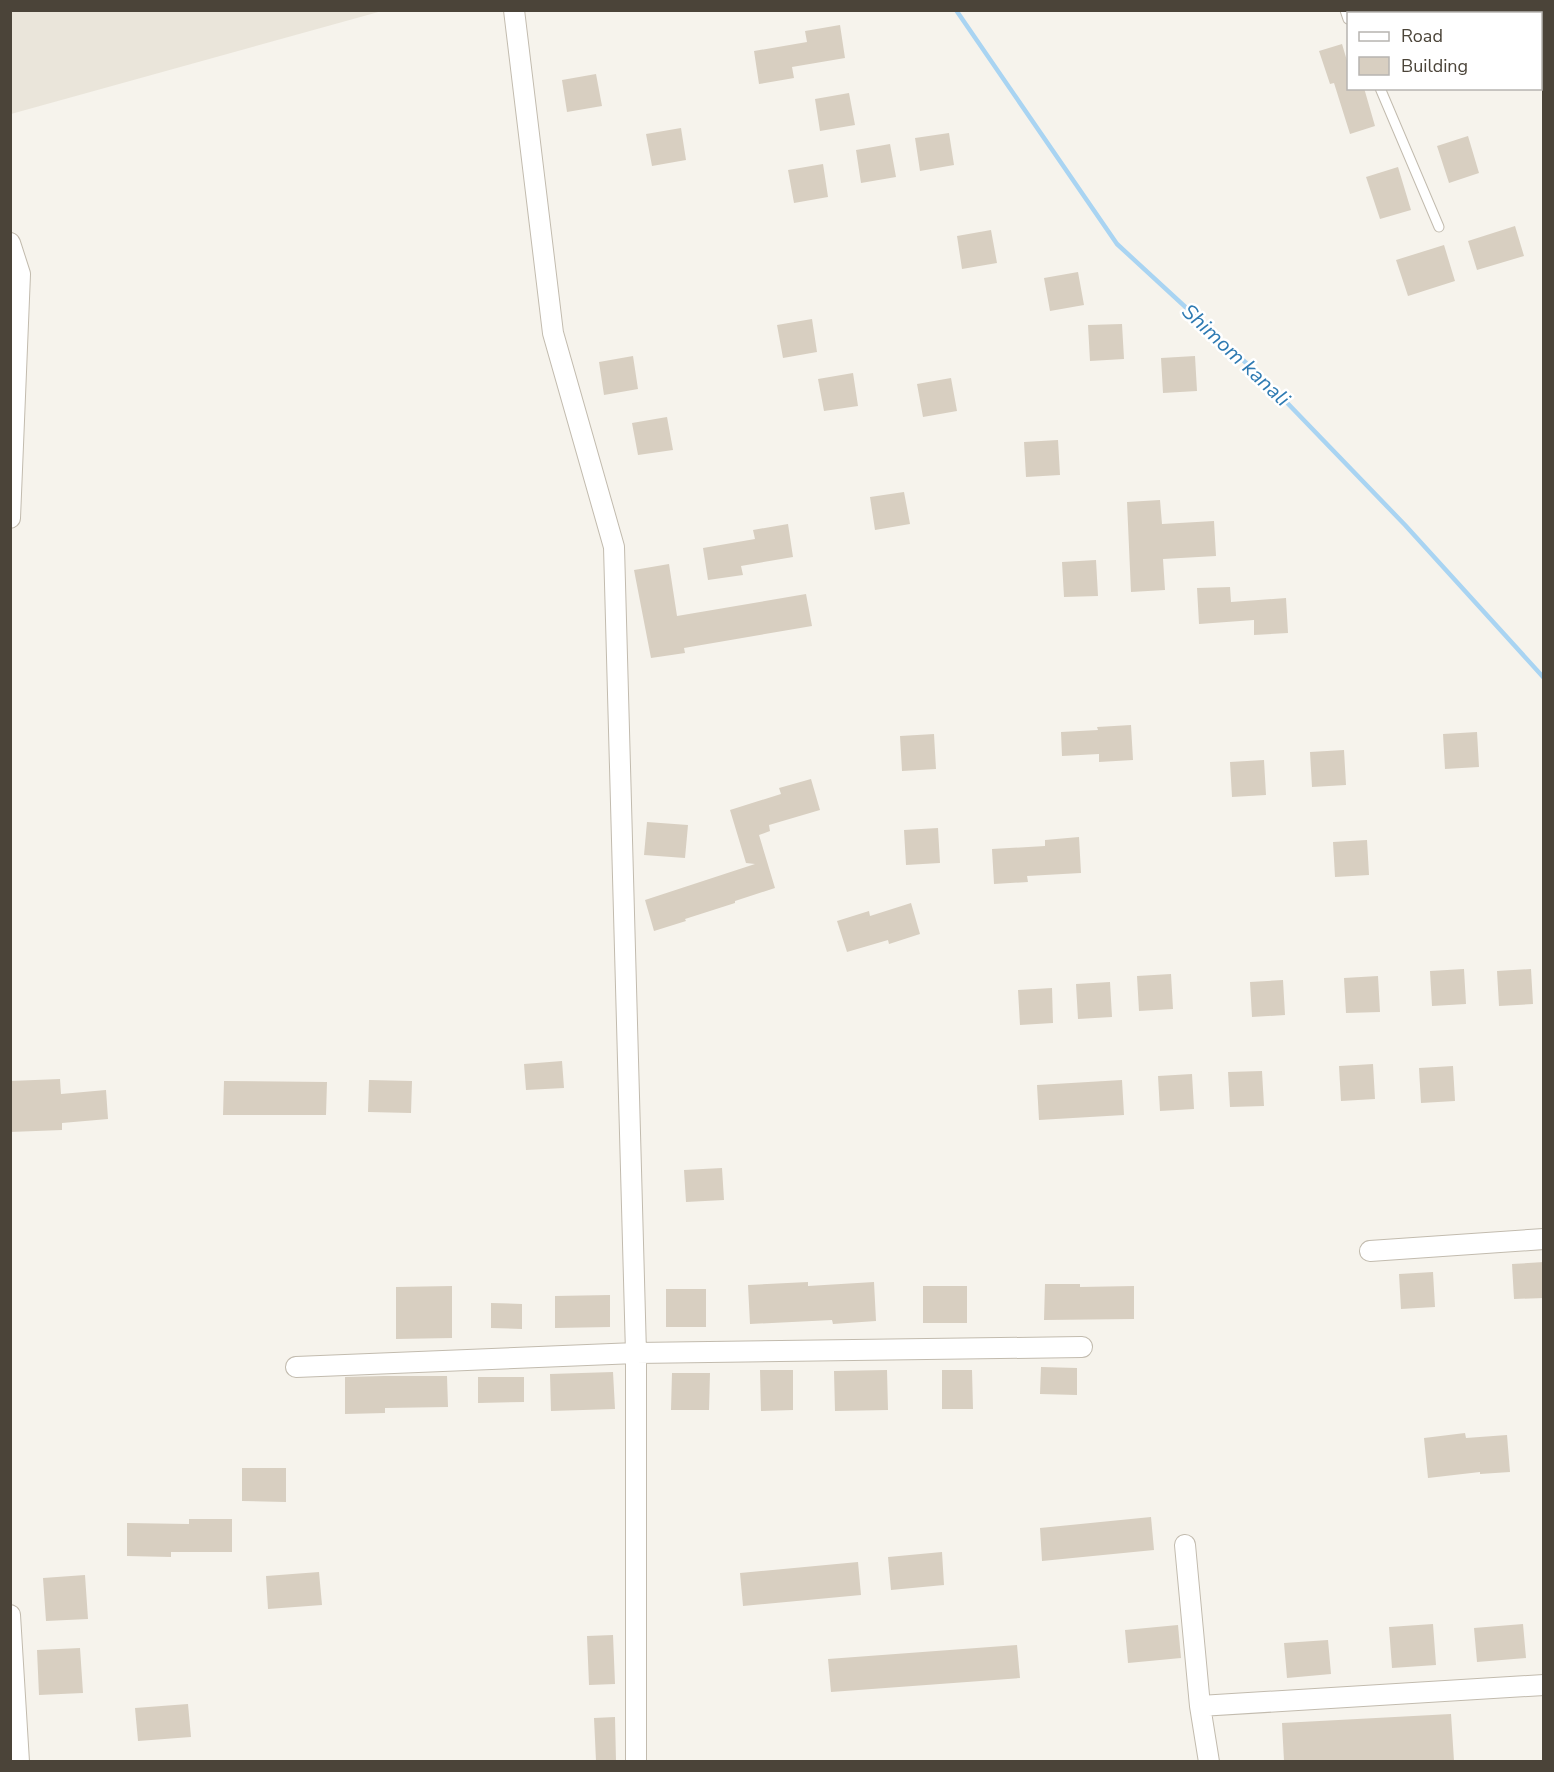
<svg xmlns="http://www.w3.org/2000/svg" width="1554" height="1772" font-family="'Nunito Sans',sans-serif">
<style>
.residential{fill:#eae5da}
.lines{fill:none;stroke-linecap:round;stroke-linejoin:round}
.stream{stroke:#a9d4f2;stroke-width:4.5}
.building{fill:#d8cfc1}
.lane-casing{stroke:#c2bbae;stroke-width:11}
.street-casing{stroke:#c2bbae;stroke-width:22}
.lane{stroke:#fff;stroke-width:9}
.street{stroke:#fff;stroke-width:20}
.labels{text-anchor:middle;stroke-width:5;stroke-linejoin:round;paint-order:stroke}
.water-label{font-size:21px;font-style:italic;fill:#2e7ab2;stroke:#fff}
</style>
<rect width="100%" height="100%" fill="#f6f3ec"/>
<path class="residential" d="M11,10H382V11L11,114Z"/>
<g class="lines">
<path class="stream" d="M956,10L1117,244L1269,384L1405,525L1544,678"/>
</g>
<path class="building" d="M840,25L845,58L792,67L794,78L759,84L754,51L807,42L805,31Z
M1342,44L1348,64V88H1364L1375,126L1350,134L1334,83L1330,84L1319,51Z
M596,74L602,106L567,112L562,80Z
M849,93L855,125L820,131L815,99Z
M681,128L686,160L652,166L646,134Z
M949,133L954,165L920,171L915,138Z
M1468,136L1479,173L1449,183L1437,146Z
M890,144L896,177L861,183L856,150Z
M823,164L828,197L794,203L788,170Z
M1398,167L1411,210L1380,219L1366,177Z
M1515,226L1524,256L1477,270L1468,241Z
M991,230L997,263L962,269L957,236Z
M1444,245L1455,281L1408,296L1396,260Z
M1078,272L1084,305L1050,311L1044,278Z
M812,319L817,352L783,358L777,325Z
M1122,324L1124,359L1090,361L1088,325Z
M633,356L638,389L604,395L599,362Z
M1195,356L1197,391L1163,393L1161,358Z
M853,373L858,406L824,411L818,379Z
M951,378L957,411L923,417L917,384Z
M667,417L673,450L638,455L632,423Z
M1058,440L1060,475L1026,477L1024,442Z
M904,492L910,524L875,530L870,497Z
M1160,500L1162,524L1214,521L1216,556L1163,559L1165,590L1131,592L1127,502Z
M788,524L793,557L741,566L743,575L708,580L703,548L755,539L753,530Z
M1096,560L1098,596L1064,597L1062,562Z
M669,564L677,616L806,594L812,626L684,648L685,653L651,658L634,570Z
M1230,587L1231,602L1286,598L1288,633L1254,635V620L1199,624L1197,588Z
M1131,725L1133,760L1099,762V754L1062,756L1061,732L1098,730L1097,727Z
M1477,732L1479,767L1445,769L1443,734Z
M934,734L936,769L902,771L900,736Z
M1344,750L1346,785L1312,787L1310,752Z
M1264,760L1266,795L1232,797L1230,762Z
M811,779L820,810L769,825L770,831L759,835L775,888L735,901V903L685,919L686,921L654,931L645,900L755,864L746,863L730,810L781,794L779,788Z
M647,822L688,825L685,858L644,855Z
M938,828L940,863L906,865L904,830Z
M1079,837L1081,873L1027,876L1028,882L994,884L992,849L1045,846V840Z
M1367,840L1369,875L1335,877L1333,842Z
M911,903L920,934L889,944L888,940L847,952L837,921L869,911L870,916Z
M1464,969L1466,1004L1432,1006L1430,971Z
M1531,969L1533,1004L1499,1006L1497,971Z
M1171,974L1173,1009L1139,1011L1137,976Z
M1378,976L1380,1012L1346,1013L1344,978Z
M1283,980L1285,1015L1252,1017L1250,982Z
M1110,982L1112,1017L1078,1019L1076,984Z
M1052,988L1053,1023L1020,1025L1018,990Z
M562,1061L564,1088L526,1090L524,1064Z
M1373,1064L1375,1099L1341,1101L1339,1066Z
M1453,1066L1455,1101L1421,1103L1419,1068Z
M1262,1071L1264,1106L1230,1107L1228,1072Z
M1192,1074L1194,1109L1160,1111L1158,1076Z
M60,1079L61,1094L106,1090L108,1119L62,1123V1130L10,1132V1081Z
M369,1080L412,1081L411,1113L368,1112Z
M1122,1080L1124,1115L1039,1120L1037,1085Z
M224,1081L327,1082L326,1115H223Z
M722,1168L724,1200L686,1202L684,1170Z
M1544,1262V1298L1514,1299L1512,1264Z
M1433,1272L1435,1307L1401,1309L1399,1274Z
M808,1282V1286L874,1282L876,1321L833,1324L832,1320L750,1324L748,1285Z
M1045,1284H1080V1287L1134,1286V1319L1044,1320Z
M452,1286V1338L396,1339V1287Z
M923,1286H967V1323H923Z
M666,1289H706V1327H666Z
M610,1295V1327L555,1328V1296Z
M491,1303L522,1304V1329L491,1328Z
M1041,1367L1077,1368V1395L1040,1394Z
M760,1370H793V1410L761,1411Z
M887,1370L888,1410L835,1411L834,1371Z
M942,1370H972L973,1409H942Z
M613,1372L615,1409L551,1411L550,1374Z
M672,1373H710L709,1410H671Z
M384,1376H447L448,1407L385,1408V1413L345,1414V1377Z
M478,1377H524V1402L478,1403Z
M1465,1433L1466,1438L1507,1435L1510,1472L1480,1474V1472L1428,1478L1424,1438Z
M242,1468H286V1502L242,1501Z
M1151,1517L1154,1550L1042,1561L1040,1528Z
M189,1519H232V1552H171V1557L127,1556V1523L189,1524Z
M942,1552L944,1585L891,1590L888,1557Z
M858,1562L861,1595L743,1606L740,1573Z
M319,1572L322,1605L268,1609L266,1576Z
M85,1575L88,1619L46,1621L43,1578Z
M1433,1624L1436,1665L1392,1668L1389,1627Z
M1523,1624L1526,1658L1477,1662L1474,1628Z
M1178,1625L1181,1658L1128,1663L1125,1630Z
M613,1635L615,1684L589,1685L587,1636Z
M1328,1640L1331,1674L1287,1678L1284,1643Z
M1017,1645L1020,1678L831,1692L828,1659Z
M80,1648L83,1693L39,1695L37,1650Z
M188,1704L191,1737L138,1741L135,1708Z
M1451,1714L1454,1761H1284L1282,1723Z
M615,1717L616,1761H596L594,1718Z"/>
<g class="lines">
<defs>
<path id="lane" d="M1345,10L1348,19
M1380,88L1439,227"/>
<path id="street" d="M514,10L553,333L614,547L636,1353V1762
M10,243L20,274L10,518
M1370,1251L1544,1239
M296,1367L636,1353L1082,1347
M1185,1545L1200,1706L1209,1762
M10,1615L19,1762
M1200,1706L1544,1685"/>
</defs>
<use href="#lane" class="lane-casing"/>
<use href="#street" class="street-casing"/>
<use href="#lane" class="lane"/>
<use href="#street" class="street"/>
</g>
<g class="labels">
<g class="water-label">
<text transform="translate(1236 355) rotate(43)" y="7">Shimom kanali</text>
</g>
</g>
<rect width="1554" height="1772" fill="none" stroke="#4b4439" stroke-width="24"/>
<rect x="1347" y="12" width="195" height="78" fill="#ffffff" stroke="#b7b4b0" stroke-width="1.5"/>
<rect x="1359" y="32" width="30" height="9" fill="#ffffff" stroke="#b7b4b0" stroke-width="1.5"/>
<text x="1401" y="42" font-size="18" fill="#4b4439">Road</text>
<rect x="1359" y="57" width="30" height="18" fill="#d8cfc1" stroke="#b7b4b0" stroke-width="1.5"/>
<text x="1401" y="72" font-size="18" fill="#4b4439">Building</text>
</svg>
